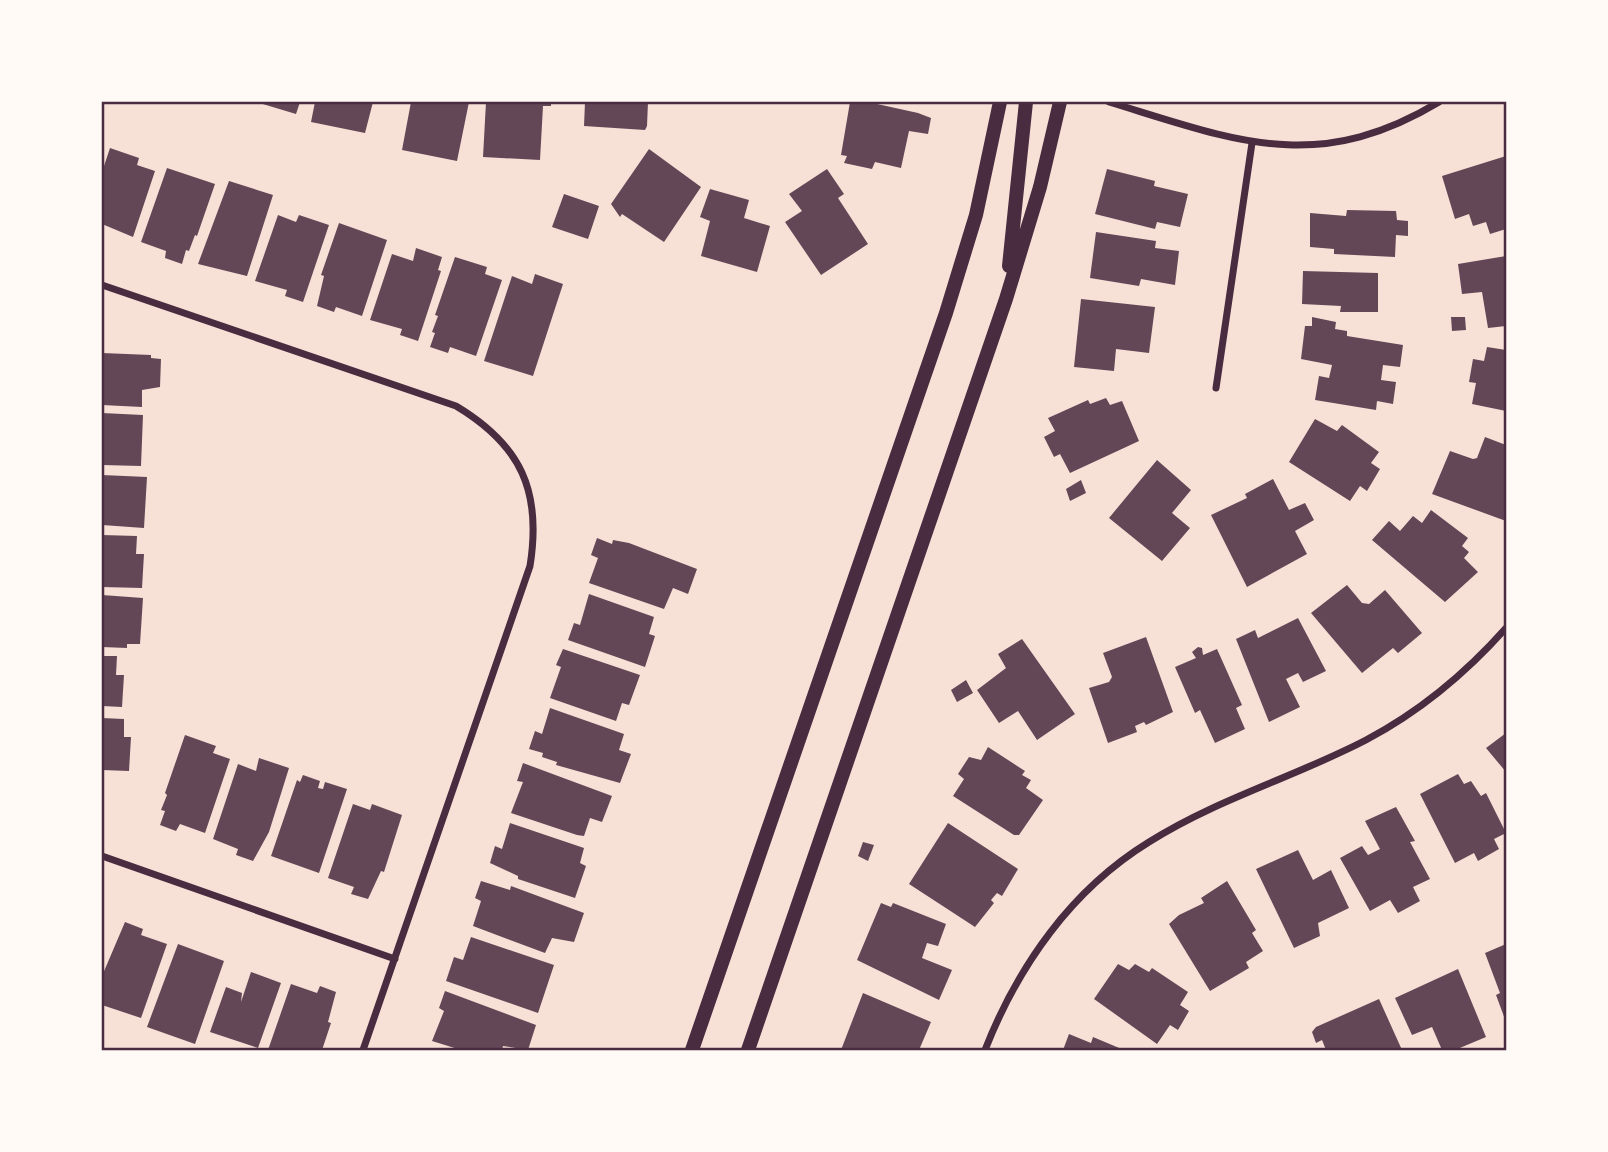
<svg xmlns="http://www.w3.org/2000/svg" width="1608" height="1152" font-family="'Space Grotesk',sans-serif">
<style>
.building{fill:#644757}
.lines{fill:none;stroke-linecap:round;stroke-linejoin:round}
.minor{stroke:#4a2c40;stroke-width:7}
.secondary{stroke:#4a2c40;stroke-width:14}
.neatline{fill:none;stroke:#4a2c40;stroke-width:2.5}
</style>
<rect width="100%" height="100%" fill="#f7e1d7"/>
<path class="building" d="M256,102H300L296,114Z
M315,102H373L365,133L311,122Z
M411,102H469L457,161L402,150Z
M486,102H551V106H543L540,160L483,157Z
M585,102H648L647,126L645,130L584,126Z
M850,102H868L918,113L931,118L928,134L909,131L901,168L875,162L872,169L844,163L847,156L841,155Z
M110,148L139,158L137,165L155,171L133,237L102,224V172Z
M649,149L701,187L664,242L622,214L620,217L611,204Z
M1506,156V229L1490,234L1486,222L1473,226L1469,214L1455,219L1442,176Z
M167,168L215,184L197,236L195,235L189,251L186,250L182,264L165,258L166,251L141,242Z
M827,169L844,194L838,198L868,244L821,275L785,222L802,211L789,194Z
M1107,169L1155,181L1154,186L1188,194L1180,227L1157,222L1155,229L1095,214Z
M229,181L273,195L247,276L198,264Z
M710,189L749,200L744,218L770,226L757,272L701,256L710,221L700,217Z
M564,194L599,206L588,239L552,227Z
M1347,210L1396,211L1397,220L1408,221V236L1396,235L1395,257L1334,254V249L1310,247V213L1346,216Z
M278,215L296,222L299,215L329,225L303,302L285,296L287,290L255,281Z
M339,223L387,240L362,316L336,307L334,312L317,306L324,276L321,275Z
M1096,232L1156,241L1155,248L1179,251L1175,285L1141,279L1139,286L1090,278Z
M416,248L442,257L438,270L441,271L418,341L400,335L402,329L370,320L392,254L413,261Z
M1506,256V326L1488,328L1482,292L1462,294L1458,264Z
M455,257L487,267L485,274L502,280L476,356L450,347L448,353L430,347L435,333L432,332L438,316L435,315Z
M1303,271L1378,273V312H1340L1341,306L1302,304Z
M535,274L563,284L533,376L484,361L512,276L532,284Z
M1081,299L1155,307L1149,353L1116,349L1114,371L1074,367Z
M1312,317L1336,322L1335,329L1347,331V336L1403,345L1400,367L1383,365L1381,380L1396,382L1393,404L1377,401L1376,410L1315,400L1319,376L1329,378L1332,365L1301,359L1305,326H1312Z
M1451,317H1465L1466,330L1452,331Z
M1487,347L1506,350V411L1472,404L1476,383L1469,382L1473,359L1484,361Z
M102,353L151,355V358L161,359L160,387L142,390V407L102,405Z
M1106,398L1110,405L1122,401L1139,441L1070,473L1060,454L1054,457L1044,437L1055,431L1048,418L1088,400L1090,404Z
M102,413L143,415L141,466L102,465Z
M1315,419L1337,431L1342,425L1379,452L1371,463L1380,469L1367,491L1360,486L1350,501L1289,462Z
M1485,437L1506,445V521L1432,494L1450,451L1473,459L1477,458Z
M1157,460L1191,490L1172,513L1190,528L1162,561L1109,518Z
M102,475L147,477L144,528L102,525Z
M1273,479L1289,510L1305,503L1314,520L1295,531L1307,554L1247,587L1211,515L1247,498L1245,494Z
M1081,480L1086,493L1070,501L1066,489Z
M1431,510L1468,538L1462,546L1469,552L1464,558L1478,572L1445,602L1372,540L1389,521L1400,531L1413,516L1422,523Z
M102,535L137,536L136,554H144L142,588L102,587Z
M597,538L612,544L613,540L629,543L697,569L688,594L673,588L664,609L589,583L598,558L591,555Z
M1347,585L1362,603L1369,604L1385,590L1422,633L1398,653L1393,648L1362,673L1311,613Z
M589,594L654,617L649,634L655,636L645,667L568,640L574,623L580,625Z
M102,595L143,598L140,644H127V648L102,647Z
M1298,618L1326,671L1303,682L1298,673L1286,679L1300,707L1269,722L1236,639L1255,630L1258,638Z
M1146,637L1173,712L1146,725L1144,722L1135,726L1137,732L1108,743L1089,688L1109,682L1112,677L1103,653Z
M1022,639L1075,714L1037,740L1018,711L999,723L977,690L1006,668L998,654Z
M1198,647L1202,648L1203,655L1217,649L1242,705L1236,708L1245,729L1215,743L1200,710L1195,713L1175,667L1196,658L1192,652Z
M563,649L640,675L629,705L622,703L616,721L550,698L561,667L556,665Z
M102,656H117L116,675H124L122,707L102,706Z
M966,680L973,693L957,702L951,690Z
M550,708L624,734L619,750L631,754L620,783L556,765L557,762L542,757L543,753L529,749L535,731L542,734Z
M102,718L124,719V737H131L129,771L102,770Z
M1506,733V772L1486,748Z
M185,735L216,746L213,753L230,759L205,833L180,824L176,831L160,825L165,811L161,810L167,795L165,793Z
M988,747L1025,771L1022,775L1031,780L1026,788L1043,800L1019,835H1014L953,796L964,779L958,774L969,757L981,760Z
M259,758L289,768L269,832L253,861L236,855L238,849L213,839L238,764L256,771Z
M523,763L612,796L602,822L590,818L584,836L577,835L511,813L523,782L517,781Z
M1458,774L1464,784L1471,781L1481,796L1486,793L1506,833L1494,839L1499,849L1478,861L1474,853L1455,863L1420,794Z
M303,775L320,781L318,788L323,789L325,782L347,789L319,873L271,856L297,780L300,782Z
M353,804L370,810L372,804L402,815L384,872L381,871L368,899L351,894L354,887L328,878Z
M1396,807L1415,841L1410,842L1430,879L1413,887L1420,901L1398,913L1390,900L1370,911L1340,858L1362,846L1368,855L1380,849L1365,821Z
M510,823L584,848L580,863L586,866L575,898L518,879V876L490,863L495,846L502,849Z
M948,823L1018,869L1002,896L997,893L991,900L994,903L975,927L909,884Z
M863,842L874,845L868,861L858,856Z
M1298,850L1313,880L1331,870L1349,908L1318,923L1320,936L1294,948L1256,869Z
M481,881L510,890L511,886L584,913L574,942L552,938L545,953L473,926L481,901L475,898Z
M1227,881L1256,930L1252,933L1263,951L1246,962L1249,968L1210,991L1169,924L1179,915L1204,903L1201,898Z
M881,903L891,907L893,903L946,924L938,946L927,943L922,958L952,970L939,1000L857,960Z
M125,922L143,929L141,935L167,944L141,1018L102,1005V976Z
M471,937L554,965L538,1013L446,981L454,957L463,960Z
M178,944L224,961L195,1044L147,1027Z
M1506,944V1022L1496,995L1500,993L1485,953Z
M1118,964L1129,970L1135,964L1149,972L1152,968L1188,992L1180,1005L1189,1011L1178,1030L1170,1025L1157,1044L1094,999Z
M1458,969L1486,1037L1455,1050H1442L1432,1027L1412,1035L1395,998Z
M251,972L281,983L258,1048L210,1032L226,987L242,993L241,1002Z
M291,984L317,993L320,986L336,992L328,1022L331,1023L322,1050H268Z
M445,991L536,1025L528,1050L503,1046L502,1050H461L432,1041L444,1011L439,1008Z
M863,993L931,1022L919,1050H841Z
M1379,999L1402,1050H1326L1322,1040L1316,1043L1312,1032L1316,1027Z
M1069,1034L1091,1043L1093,1037L1124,1050H1063Z"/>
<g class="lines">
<path class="minor" d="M1109,102C1234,140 1316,176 1439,102
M102,285L456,406C521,445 542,491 530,566L363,1050
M1216,388L1252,143
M102,856L395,959
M985,1050C1018,966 1071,890 1149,842C1217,799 1295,777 1366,740C1419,712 1466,673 1506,628"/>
<path class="secondary" d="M1009,266L1026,102
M692,1050L946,313L976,215L1000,102
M748,1050L1006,299L1040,187L1060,102"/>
</g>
<rect width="1608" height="1152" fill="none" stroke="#fffaf5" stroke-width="206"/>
<rect x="103" y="103" width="1402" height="946" class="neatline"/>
</svg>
